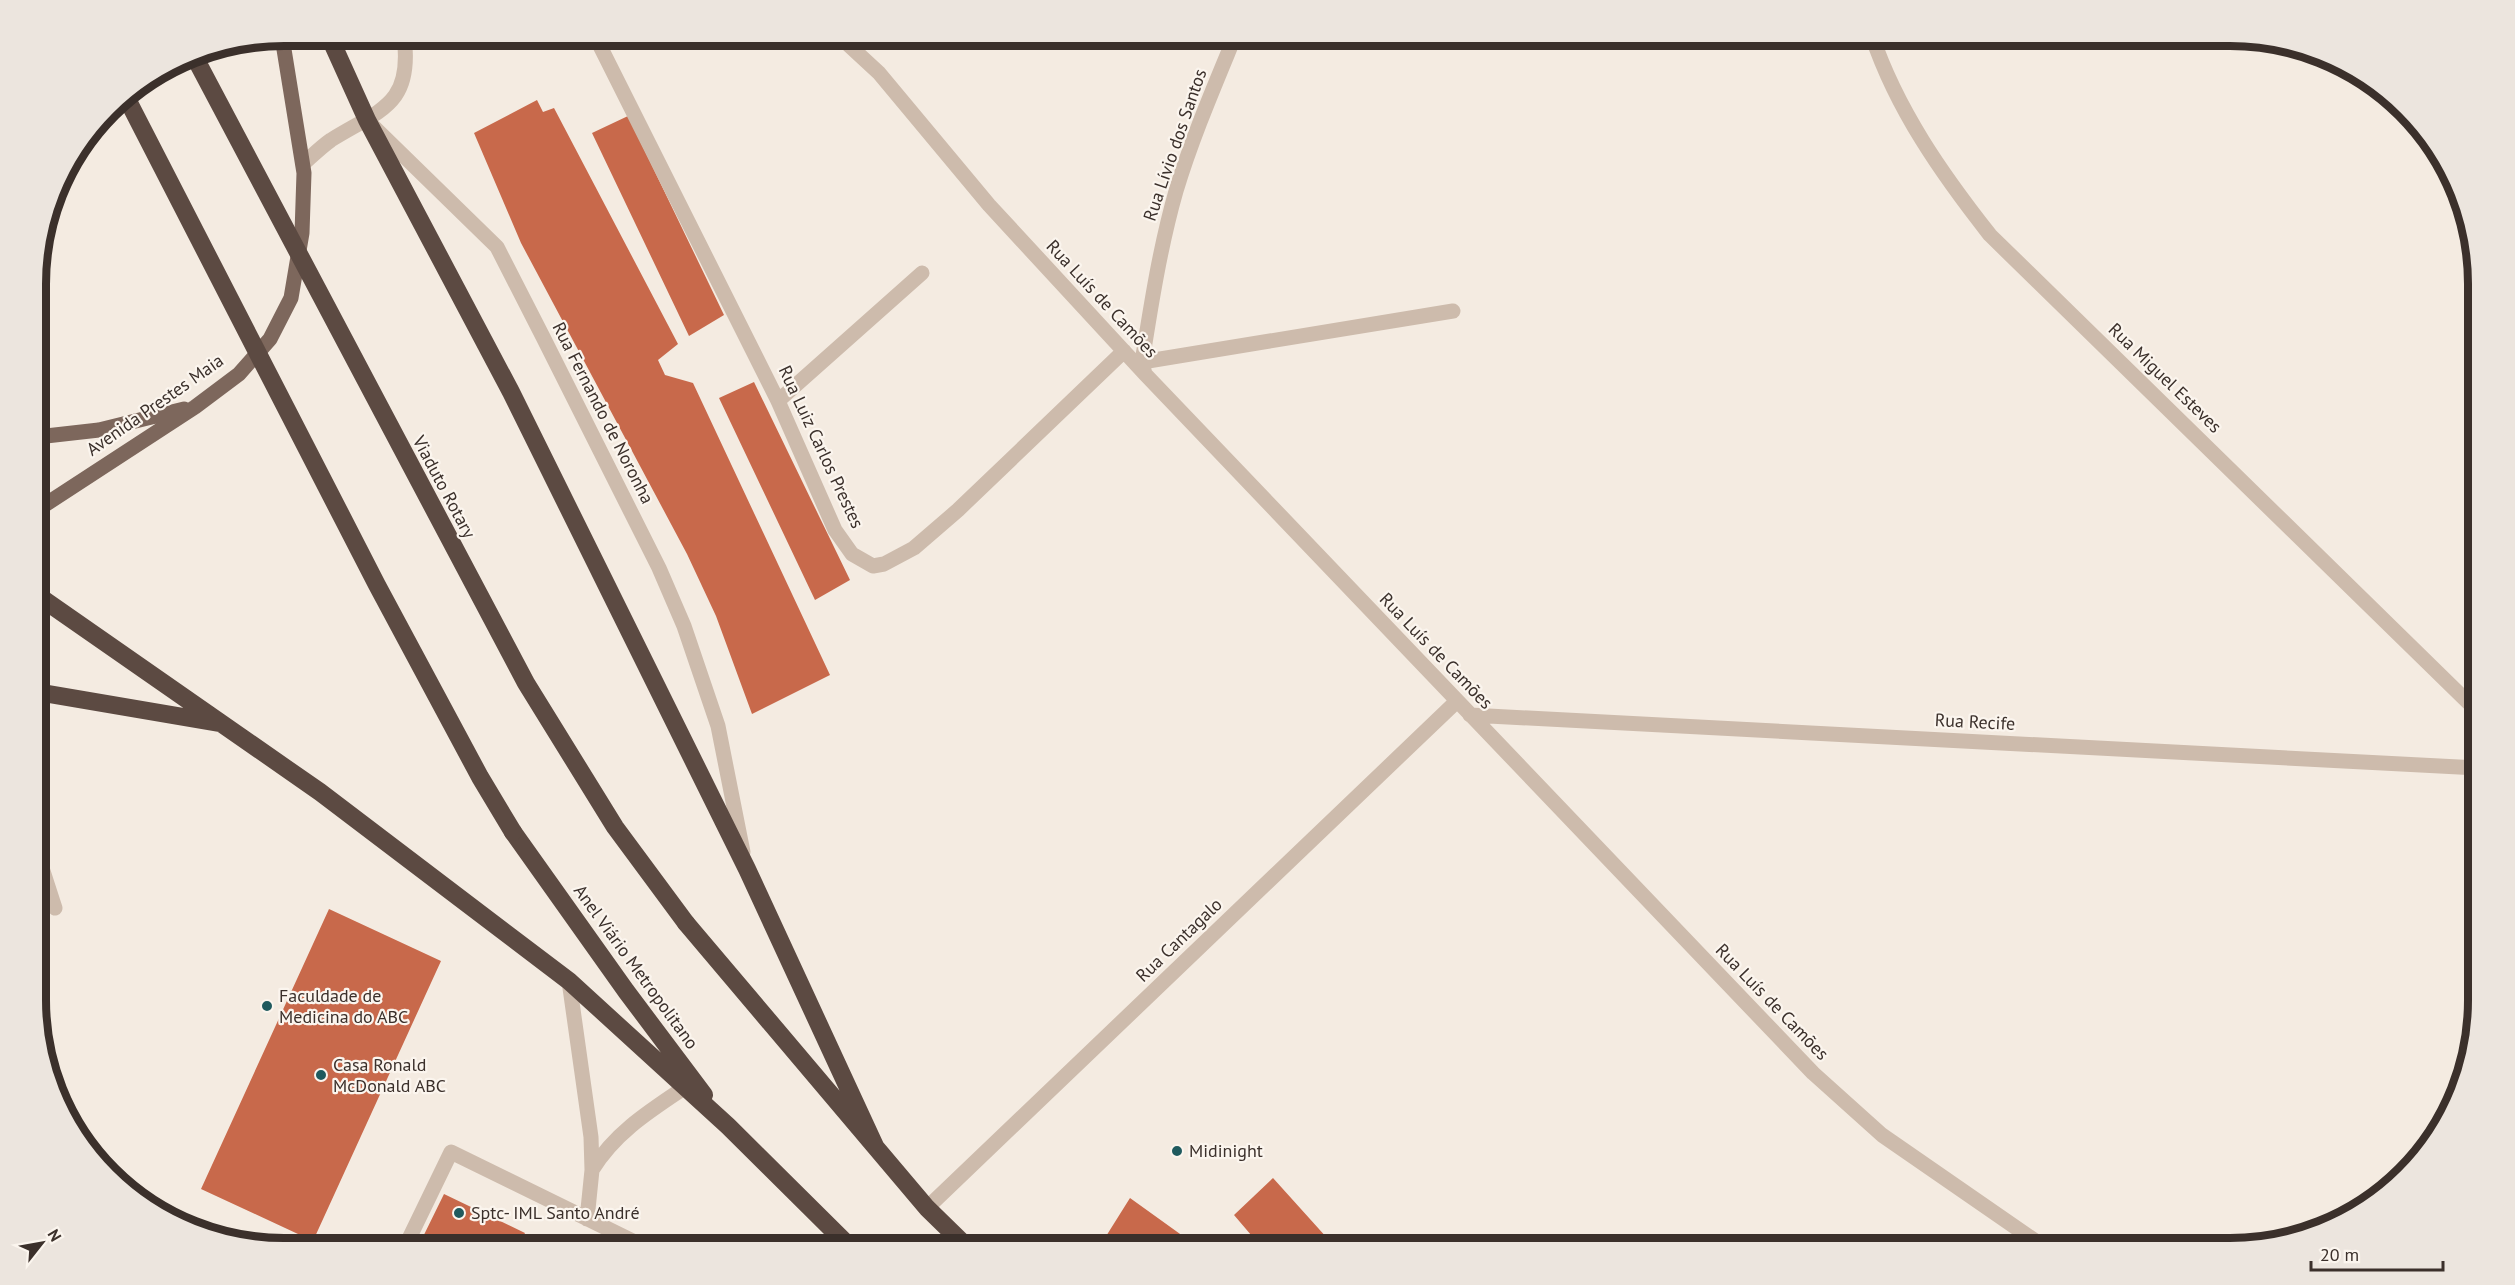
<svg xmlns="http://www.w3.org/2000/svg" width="2515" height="1285" font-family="'PT Sans',sans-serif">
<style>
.building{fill:#c8694b}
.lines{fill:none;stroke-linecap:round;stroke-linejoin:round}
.minor{stroke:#cdbbac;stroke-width:15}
.major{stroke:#7d675c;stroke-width:15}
.highway{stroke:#5c4a42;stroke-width:18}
.highway-bridge{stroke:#5c4a42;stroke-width:18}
.poi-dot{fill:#1f5a5e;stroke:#fbf5ee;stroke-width:2}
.labels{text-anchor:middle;stroke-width:4.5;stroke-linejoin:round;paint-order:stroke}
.street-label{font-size:18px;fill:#3b302b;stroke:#fbf5ee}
.poi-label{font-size:18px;fill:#3b302b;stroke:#fbf5ee;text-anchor:start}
.rim{fill:none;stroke:#3b302b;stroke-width:8}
</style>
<rect width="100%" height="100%" fill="#f4ebe1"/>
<path class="building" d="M537,100L543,112L554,108L678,344L658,360L665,375L693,383L830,675L752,714L716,616L687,554L521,243L474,133Z
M628,116L724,315L689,336L592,133Z
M754,382L850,580L815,600L719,398Z
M329,909L441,961L313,1241L201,1189Z
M1273,1178L1337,1249H1263L1234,1215Z
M444,1194L525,1233L517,1249H417Z
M1130,1198L1201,1249H1098Z"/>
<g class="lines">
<path class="minor" d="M595,36L778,401L835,530L852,554L873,566L884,564L914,548L958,510L1124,351
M839,36L879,73L989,205L1145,374L1813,1073L1882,1135L2047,1249
M1872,36C1897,110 1942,174 1990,235L2478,712
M374,127L497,247L543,337L659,568L684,626L718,726L743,852
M303,164C312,156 321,147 331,140C381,109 413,105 404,36
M1142,362L1453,311
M1145,374L1142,362C1151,305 1160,247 1176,191C1192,138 1214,87 1235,36
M778,401L922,273
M1470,715L2478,768
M38,861L43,871L55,908
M569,981L591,1137L592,1170L587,1219
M592,1170C615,1133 648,1112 684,1088
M927,1208L1457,701
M404,1249L451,1152L649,1249"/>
<path class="major" d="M37,437L99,430L184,409
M37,510L195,407L239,374L270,339L291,298L302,233L304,173L282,37"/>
<path class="highway" d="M329,36L367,120L511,392L747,869L875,1146
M37,595L320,792L569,981L728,1126L852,1249
M37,692L219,723
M513,832L626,991L704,1095
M686,923L927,1208L969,1249"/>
<path class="highway-bridge" d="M193,54L526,683L615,827L686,923
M125,95L377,585L480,777L513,832"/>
</g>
<g class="poi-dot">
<circle cx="267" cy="1006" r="6"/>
<circle cx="321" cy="1075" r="6"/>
<circle cx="1177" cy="1151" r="6"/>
<circle cx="459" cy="1213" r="6"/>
</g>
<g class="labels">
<g class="street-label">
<text transform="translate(1175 145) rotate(-71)" y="6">Rua Lívio dos Santos</text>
<text transform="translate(1102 299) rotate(47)" y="6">Rua Luís de Camões</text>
<text transform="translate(2165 378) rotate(44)" y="6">Rua Miguel Esteves</text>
<text transform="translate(155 405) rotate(-35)" y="6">Avenida Prestes Maia</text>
<text transform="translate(603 413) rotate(63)" y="6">Rua Fernando de Noronha</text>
<text transform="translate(821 447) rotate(65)" y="6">Rua Luiz Carlos Prestes</text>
<text transform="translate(444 487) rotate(62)" y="6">Viaduto Rotary</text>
<text transform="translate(1436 651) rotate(46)" y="6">Rua Luís de Camões</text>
<text transform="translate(1975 722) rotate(3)" y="6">Rua Recife</text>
<text transform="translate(1179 940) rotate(-44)" y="6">Rua Cantagalo</text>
<text transform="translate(636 967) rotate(54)" y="6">Anel Viário Metropolitano</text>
<text transform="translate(1772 1002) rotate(46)" y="6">Rua Luís de Camões</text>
</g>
<g class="poi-label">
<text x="279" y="1002">Faculdade de<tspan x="279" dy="21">Medicina do ABC</tspan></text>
<text x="333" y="1071">Casa Ronald<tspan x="333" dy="21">McDonald ABC</tspan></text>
<text x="1189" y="1157">Midinight</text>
<text x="471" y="1219">Sptc- IML Santo André</text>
</g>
</g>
<path d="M0 0H2515V1285H0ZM284 46H2230A238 238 0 0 1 2468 284V1000A238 238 0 0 1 2230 1238H284A238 238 0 0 1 46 1000V284A238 238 0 0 1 284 46Z" fill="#ece5de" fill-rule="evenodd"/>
<path class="rim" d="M284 46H2230A238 238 0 0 1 2468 284V1000A238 238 0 0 1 2230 1238H284A238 238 0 0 1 46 1000V284A238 238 0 0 1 284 46Z"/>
<g transform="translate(42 1243) rotate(59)" stroke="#fbf5ee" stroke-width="4.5" paint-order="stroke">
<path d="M0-4.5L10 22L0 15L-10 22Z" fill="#3b302b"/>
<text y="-9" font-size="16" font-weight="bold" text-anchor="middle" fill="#3b302b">N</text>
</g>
<path d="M2311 1261v9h132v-9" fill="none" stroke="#3b302b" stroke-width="3"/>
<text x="2320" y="1261" font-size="18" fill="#3b302b" stroke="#fbf5ee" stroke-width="4.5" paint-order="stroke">20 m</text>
</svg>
